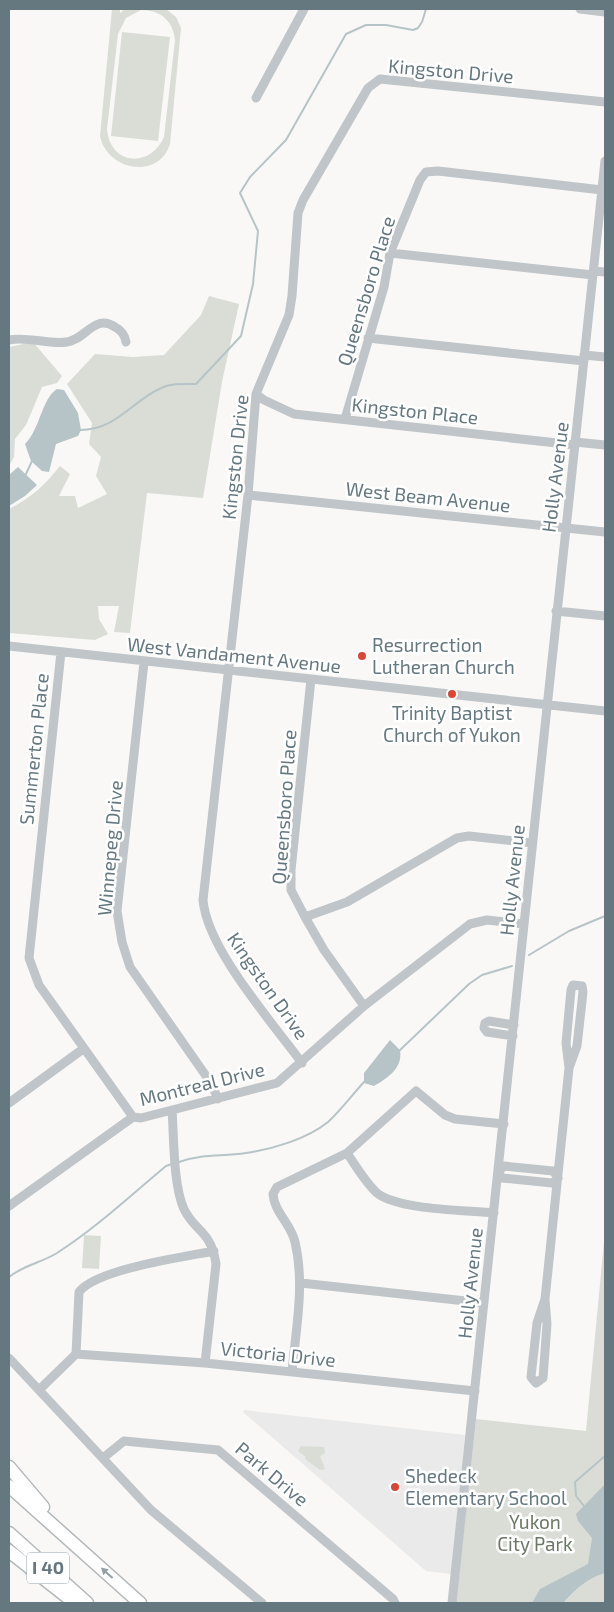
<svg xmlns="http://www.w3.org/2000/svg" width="614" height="1612" font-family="'Exo 2',sans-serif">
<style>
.built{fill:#e9eae9}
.green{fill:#d9ddd6;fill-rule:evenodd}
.water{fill:#b7c4c7}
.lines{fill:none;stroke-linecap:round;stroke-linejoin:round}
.stream{stroke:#b7c4c7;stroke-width:2}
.highway-casing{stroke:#b3b8bb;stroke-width:15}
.minor{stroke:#bfc5c8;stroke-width:9}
.highway{stroke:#fff;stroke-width:12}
.oneway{fill:#93a0a6}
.poi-dot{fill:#db4534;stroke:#fff;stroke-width:2}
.labels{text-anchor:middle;stroke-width:5;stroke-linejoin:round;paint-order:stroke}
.shield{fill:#fff;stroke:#93a0a6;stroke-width:1}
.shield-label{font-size:18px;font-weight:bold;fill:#657880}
.street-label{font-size:19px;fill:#657880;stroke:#fff}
.poi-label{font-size:19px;fill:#657880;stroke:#fff;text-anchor:start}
.park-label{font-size:19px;fill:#6a7864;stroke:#fff}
</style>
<rect width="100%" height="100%" fill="#f9f8f6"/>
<path class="built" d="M244,1410L465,1435L451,1574L426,1571L243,1412Z"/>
<path class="green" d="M112,9H120V13L125,9H166L176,17L181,28L170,144C159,180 107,171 100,136ZM141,10C161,10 173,21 175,40L164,137C150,169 110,165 107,129L118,34L126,18Z
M122,32L170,37L158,141L111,136Z
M209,296L239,304L222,382L203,498L147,493L130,633L114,632L119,606H98L99,619L108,634L95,640L9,633V509C31,498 45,485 60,466L70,474L59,496H75L78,508L107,494L96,476L101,457L89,444L92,423L67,384L95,354L133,357L164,355L201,315Z
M33,342L62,376L57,383L42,387L26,425L15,439L14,457L9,466V347Z
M605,1231V1603H456L476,1419L586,1431Z
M84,1235L101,1236L99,1269L82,1268Z
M301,1446L324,1447L325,1453L320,1456L325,1469L320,1470L305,1459L306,1457L298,1451Z"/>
<path class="water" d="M57,389L64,390L78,413L81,430L78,436L56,444L49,472L42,471L31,461L25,444C40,429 42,398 57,389Z
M18,467L37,485L25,496L9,506V475Z
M390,1040L400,1050C403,1068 388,1078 374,1086L364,1083V1073Z
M605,1484V1573C589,1577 574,1590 563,1603H532L540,1589L588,1564L592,1538L578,1521L576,1514Z"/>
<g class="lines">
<path class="stream" d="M79,430C115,431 132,401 161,388C172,383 184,384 196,384L241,336L253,284L258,231L240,193L250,177L286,140L346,34L366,25H386L413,30L418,28L422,22L426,9
M26,474L32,461
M529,955L569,931L605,916
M399,1051L469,984L482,975L512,966
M179,1162C205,1153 221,1157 246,1153C273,1149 307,1139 328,1122C341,1110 352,1095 364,1082
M9,1277C24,1265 41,1263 57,1253C96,1228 130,1196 166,1166L172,1164
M584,1506L576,1496L575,1482L605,1456"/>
<defs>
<path id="highway" d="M9,1467L43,1507
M9,1486L140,1603
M9,1533L87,1603
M9,1551L75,1603"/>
</defs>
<use href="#highway" class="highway-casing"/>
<path class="minor" d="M580,9L605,12
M256,98L304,9
M390,253L593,275
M594,271L605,272
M368,338L584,361
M9,340C29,336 48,345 67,342C85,340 95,313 115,327C121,330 125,336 126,342
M584,355L605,357
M256,394L264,400L294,414L575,445
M345,419L384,287L390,253L420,180L426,172L438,171L602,190
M575,442L605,445
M248,495L605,532
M556,611L605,616
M9,646L605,711
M61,652L29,958L39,985L133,1117
M144,662L117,911L122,942L130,967L211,1083L218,1099
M311,679L291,870V890L305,917L324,950L364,1006
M305,917L347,902L457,838L469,836L532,843
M513,1036L487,1032L484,1028L485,1023L489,1021L514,1025
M302,1063C272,1022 207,949 203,900L248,495L256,394L289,315L292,296L298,213L303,200L368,88L380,79L605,102
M9,1103L83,1049
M172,1110C174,1137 173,1185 184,1209C195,1232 211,1230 216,1264L205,1363
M347,1153C356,1166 365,1182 377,1193C398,1210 465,1210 494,1213
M504,1166L553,1171L558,1178L552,1183L502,1178L498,1172Z
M9,1206L133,1117L141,1118L277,1083L364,1006L470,924L487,920L524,924
M301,1283L484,1303
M545,1299L547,1324L543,1378L536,1383L531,1377L537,1323L545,1299L569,1068L577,1046L583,992L582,986L573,985L571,990L566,1043L569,1068
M76,1354L205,1363L475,1391
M9,1358L151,1510L262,1603
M292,1372C296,1328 305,1284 295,1242C291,1224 274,1212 273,1194L277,1187L347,1153L416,1091L445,1115L455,1119L504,1124
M40,1389L76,1354L79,1292C97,1269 183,1257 214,1251
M103,1458L124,1441L218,1450L393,1599L395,1603
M452,1603L605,161"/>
<use href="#highway" class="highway"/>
</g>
<defs><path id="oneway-solid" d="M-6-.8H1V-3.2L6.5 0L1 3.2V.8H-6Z" transform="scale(1.25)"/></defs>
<use class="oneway" href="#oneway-solid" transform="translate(107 1573) rotate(-138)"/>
<g class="poi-dot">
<circle cx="362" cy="656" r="5"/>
<circle cx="452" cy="694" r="5"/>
<circle cx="395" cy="1487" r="5"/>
</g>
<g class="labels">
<rect class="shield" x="27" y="1552.5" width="42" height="31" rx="4"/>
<g class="shield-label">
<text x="48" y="1574">I 40</text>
</g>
<g class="street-label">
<text transform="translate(451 71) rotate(5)" y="7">Kingston Drive</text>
<text transform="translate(366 291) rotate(-73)" y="7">Queensboro Place</text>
<text transform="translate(415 411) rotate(6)" y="7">Kingston Place</text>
<text transform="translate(235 457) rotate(-84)" y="7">Kingston Drive</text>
<text transform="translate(555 477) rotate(-83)" y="7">Holly Avenue</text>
<text transform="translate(428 497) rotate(6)" y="7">West Beam Avenue</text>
<text transform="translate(234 655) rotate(6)" y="7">West Vandament Avenue</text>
<text transform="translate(34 749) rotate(-84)" y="7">Summerton Place</text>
<text transform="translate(284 807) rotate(-86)" y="7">Queensboro Place</text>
<text transform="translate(110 848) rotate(-85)" y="7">Winnepeg Drive</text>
<text transform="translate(512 880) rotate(-84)" y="7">Holly Avenue</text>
<text transform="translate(268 986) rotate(55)" y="7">Kingston Drive</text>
<text transform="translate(202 1084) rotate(-14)" y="7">Montreal Drive</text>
<text transform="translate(470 1283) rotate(-84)" y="7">Holly Avenue</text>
<text transform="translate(278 1354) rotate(6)" y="7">Victoria Drive</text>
<text transform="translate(272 1474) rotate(40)" y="7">Park Drive</text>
</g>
<g class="poi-label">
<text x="372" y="652">Resurrection<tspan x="372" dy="22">Lutheran Church</tspan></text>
<text x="452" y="720" text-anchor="middle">Trinity Baptist<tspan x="452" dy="22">Church of Yukon</tspan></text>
<text x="405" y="1483">Shedeck<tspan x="405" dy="22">Elementary School</tspan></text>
</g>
<g class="park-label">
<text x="535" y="1529">Yukon<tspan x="535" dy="22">City Park</tspan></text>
</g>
</g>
<rect width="614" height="1612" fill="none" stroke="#657880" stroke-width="20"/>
</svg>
